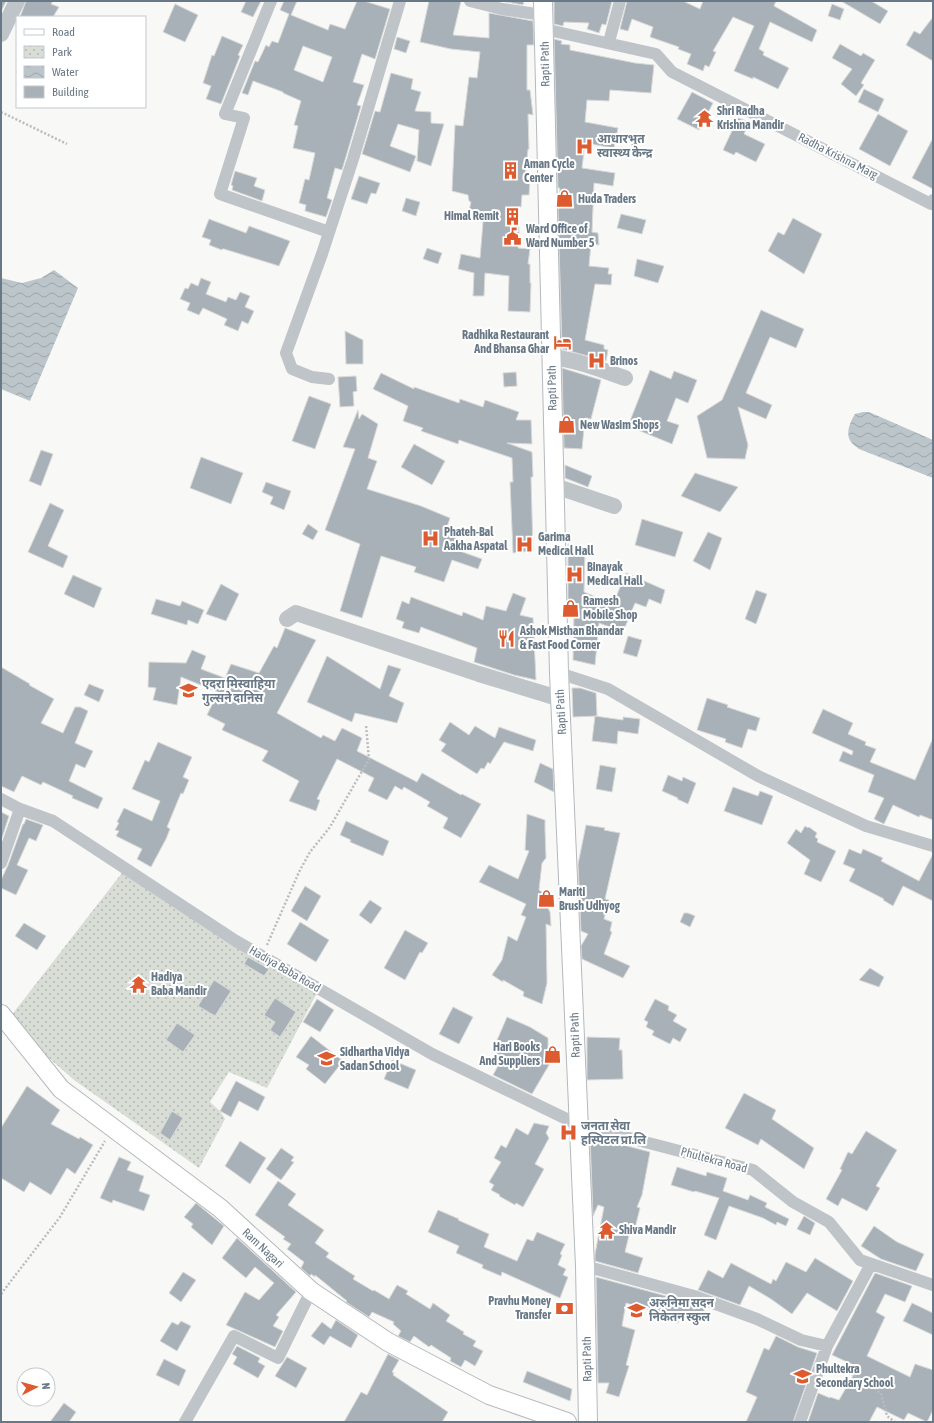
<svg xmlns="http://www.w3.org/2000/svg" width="934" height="1423" font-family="'Asap Condensed','Noto Sans Devanagari',sans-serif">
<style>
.park{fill:url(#park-dots)}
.water{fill:url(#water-waves)}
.building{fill:#a8b1b7;stroke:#dadad8;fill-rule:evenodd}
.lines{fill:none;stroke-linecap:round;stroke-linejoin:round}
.secondary-casing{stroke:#b4b9be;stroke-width:20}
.path{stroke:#babdc0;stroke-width:2.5;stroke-dasharray:2 2;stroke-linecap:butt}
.minor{stroke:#bfc4c8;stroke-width:12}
.tertiary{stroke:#bfc4c8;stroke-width:16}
.secondary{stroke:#fff;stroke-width:18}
.labels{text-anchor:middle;stroke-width:4;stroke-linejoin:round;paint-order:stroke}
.street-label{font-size:12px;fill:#687886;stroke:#fff}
.poi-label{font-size:12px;font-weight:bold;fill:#687886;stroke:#fff;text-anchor:start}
</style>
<defs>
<pattern id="park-dots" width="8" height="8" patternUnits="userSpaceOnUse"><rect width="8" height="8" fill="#d8ddd5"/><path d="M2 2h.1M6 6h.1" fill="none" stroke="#b3b8b2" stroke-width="1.8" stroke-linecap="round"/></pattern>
<pattern id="water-waves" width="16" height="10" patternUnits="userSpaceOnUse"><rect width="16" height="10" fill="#bbc5ca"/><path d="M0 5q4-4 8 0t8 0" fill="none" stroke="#9ca5aa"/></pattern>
</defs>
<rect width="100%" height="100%" fill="#f8f8f6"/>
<path class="park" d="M125,869L319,989L267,1088L229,1072L210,1102L220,1111L225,1119L199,1168L74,1080L7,1021Z"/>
<path class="water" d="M54,270L78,288L30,401L1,389V278L22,283L41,278Z
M863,412H869L933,440V478L859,449C857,447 853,445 851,442C845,434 850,422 855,414Z"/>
<path class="building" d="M1,1H6L1,12Z
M26,1H53L51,4L59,7L53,17H20Z
M246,1H261L253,17L241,12Z
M284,1H297L291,15L328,30L330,24L345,29L357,1H364L390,9L375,59L362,54L353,82L364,85L357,105L361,106L342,170L335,168L327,198L332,200L326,217L305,211L306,205L299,203L305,179L309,180L315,153L293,148L298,126L294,125L301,101L283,93V92L253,81L248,95L242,93L255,61L258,62L266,45L269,47L272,41L278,43L289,14L280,10ZM303,46L332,57L323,82L294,70Z
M429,1H461L453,35L489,38V13L533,21L534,45H527V90H530L533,115L528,114L529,149H528L525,178L530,179L529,195H522L521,207H518L519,233L518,248L530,249L528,264H530V283H531L530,312L508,311L509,276L485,273L484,296H473L474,273L458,269L461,254L480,258L483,222L467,220L471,202L469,201L468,195L452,191L455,125L463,126L469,77L477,78L480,52L451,49L420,42Z
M501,1H524L523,5Z
M554,1H612L606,25L602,24L599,33L587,29L589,23L564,22L563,26L554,24Z
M627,1H683L700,9L703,1H776L774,6L817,30L812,42L770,22L759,49L764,52L763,55L789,68L778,89L753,77V79L734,71L754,26L733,17L713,51L716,52L709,67L705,65L703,71L687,64L691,54L678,49L679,47L650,37L653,27L632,19L628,31L620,29Z
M841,1H871L888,11L880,24Z
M175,4L198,15L185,42L163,32Z
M832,4L844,9L840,20L828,16Z
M933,17V61L906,45L914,31L920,34Z
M222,36L243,45L238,55L240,56L221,104L206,99L211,86L203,83L212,55L214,56Z
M397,37L410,41L406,53L394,49Z
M554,39L562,41L561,44L570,45V50L635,63L654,65L651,93L610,90L609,101L587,100L585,122L618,128L614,148L585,143L582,168L615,173L613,186L594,183L592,232L598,233L599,245L591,244L589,266L609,268L608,274H612L611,285L595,284L585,340L604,345V349L608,350L606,361L562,349L558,210L560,188H558Z
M840,44L861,56L863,53L875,60L861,83L864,85L856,96L841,84L852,69L832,58Z
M391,73L413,79L411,89L421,92L415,111L431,112V123L444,124L431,166L417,161L419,130L398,124L390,146L416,156L410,172L362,154L375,111L380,112Z
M864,89L884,99L878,112L858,102Z
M692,92L713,103L699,130L677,119Z
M878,114L908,131L890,166L859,149Z
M738,118L749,122L744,134L765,144L756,162L736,152L734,155L723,150Z
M933,138V189L912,178Z
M235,171L257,178L254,186L265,190L262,201L232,190L233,186L231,185Z
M359,176L380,183L376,194L371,193L367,204L351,199Z
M406,198L420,202L416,216L402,211Z
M621,214L646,220L642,234L617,228Z
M793,218L822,234L804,274L768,251L778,232L784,235Z
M209,219L246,233L249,226L290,241L279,266L224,249H222V250L209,245L211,240L202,237Z
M427,248L442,253L438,264L423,259Z
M637,259L664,266L658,283L634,276Z
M201,278L211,282L206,294L226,302L228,297L236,300L240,292L250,296L245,307L254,311L248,324L242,321L238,331L224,325L227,319L203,308L199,315L187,310L190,303L180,299L185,288L188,289L191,283L198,286Z
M761,310L804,329L796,348L770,337L746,393L772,405L766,419L738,407L748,445L745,459L707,458L697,416L722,400Z
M345,331L363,340V364H346Z
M562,368L601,380L591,419L585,418L582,449L564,448Z
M650,370L671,379L674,371L697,380L688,403L676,398L667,421L679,425L672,444L628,426Z
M516,372L517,386L504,387L503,373Z
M381,373L414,389V387L459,403L460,399L483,407L485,400L519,412L516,420H531L532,444L507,443L532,452L533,477H531L533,551L513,553L510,482H513L512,458L459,440L458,444L421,431L423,428L403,421L408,406L373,389Z
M356,376L357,391L353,392L354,406L340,407L338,377Z
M309,396L331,404L315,449L292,441Z
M358,410L359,419L362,414L378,424L368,458L377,461L367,489L421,506L450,518L446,530L448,531L447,534L458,538L454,549L482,559L478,569L452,560L444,582L414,572L416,567L381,556L362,618L340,611L360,544L325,530L355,449L343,447Z
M414,444L445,461L432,485L401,467Z
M41,450L53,454L41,486L29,481Z
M201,457L243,473L231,504L190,488Z
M565,465L592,476L588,487L565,478Z
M695,473L738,487L720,512L681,496Z
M266,482L291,491L284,510L270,504L273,497L262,492Z
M50,503L64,510L48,546L68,556L63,568L28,552Z
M642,519L683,532L675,557L635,545Z
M308,524L318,531L313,540L302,534Z
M708,532L722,538L710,570L693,561Z
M568,544L585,548L584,592L613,604L626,573L665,590L661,604L649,599L646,607L635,603L623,632L599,623L595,665L573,660L574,613H568Z
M73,575L102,588L94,608L64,594Z
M221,584L239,594L226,621L206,614Z
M756,590L767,594L756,624L745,619Z
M513,593L526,598L520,615L533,618L536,680L514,675L474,662L477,648L421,627L419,633L402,628L404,622L396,619L402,601L409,604L411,597L462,616L463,612L483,620L486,606L506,611Z
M156,599L180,606L182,601L204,610L198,624L188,620L187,625L151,614Z
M285,628L316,640L277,713L321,738L323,735L335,741L342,728L362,738L357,751L417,782L422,773L461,795L462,794L481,804L461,838L443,828L448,818L427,806L430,802L404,787L402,790L395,786L387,800L368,791L374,778L337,759L317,799L320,800L316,811L289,801L299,781L262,761L268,751L222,730L225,724L207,715L218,692L181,677L177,705L153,700L156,688L148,687L149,662L186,663L192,650L206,656L201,669L225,678L231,664L259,673L274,646L277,648Z
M628,636L642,640L637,657L623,653Z
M327,656L380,689L388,665L401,669L389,696L404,703L397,723L355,713L352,722L307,702Z
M1,667L30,684L29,685L54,699L41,723L63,733L75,707H80L88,711L75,743L93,751L85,768L76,764L69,781L103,798L98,809L72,798L73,796L43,782L41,785L22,776L14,792L1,786Z
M89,684L104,690L99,702L84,695Z
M572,688H580L596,693L597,716L573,717Z
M707,698L728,705L727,707L760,718L756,731L748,729L742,748L725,742L726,739L697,730Z
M823,709L853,723L848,734L866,742L865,745L876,749L870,762L915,780L933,738V820L920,815L919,817L893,805L884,824L874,819L884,798L868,792L874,775L839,761L843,751L852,755L853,751L812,733Z
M595,716L623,720V717L640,719L638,734L618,731L617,744L592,741Z
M450,722L469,735L475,726L495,738L499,727L536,740L533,751L504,742L490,764L488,762L484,769L481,768L477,774L441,751L446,744L439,740Z
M158,742L192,757L183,777L189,780L183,794L181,793L167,827L170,829L166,839L151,867L137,859L142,849L116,836L119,831L115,830L119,823L117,822L124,808L152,821L160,801L132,789L145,760L149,762Z
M540,763L553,769L554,792L534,782Z
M600,765L616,768L612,792L596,789Z
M668,775L682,781L683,777L696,783L688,804L677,799L678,798L662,791Z
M733,787L758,796L760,791L773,796L762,825L724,811Z
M1,812L9,816L2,838L1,837Z
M527,814L545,820V830L546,858L542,863L539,890L549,897L550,904L547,906L550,912L551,926L546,924L547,983L542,1004L523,996L524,992L503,980V982L492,975L502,960L508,936L517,941L526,917L521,915L526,904L479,882L489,865L518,879L529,851L525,850Z
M26,819L43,825L36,841L29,838L17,865L28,870L16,895L1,888V880L8,865L23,824H24Z
M346,821L389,841L383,856L350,842L351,840L340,835Z
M586,825L605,828L604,830L620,833L605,899L609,900L604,919L612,922L610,931L612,932L604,954L630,966L623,978L582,959L581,946L588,934L581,931L578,864Z
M805,826L808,828L809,827L817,833L815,837L818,839L817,842L836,851L821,882L804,874L810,860L787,843L796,829L801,833Z
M849,849L861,854L863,849L883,858L881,861L919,881L933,854V901L903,886L893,906L883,900L884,899L849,881L855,869L843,864Z
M305,886L321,896L307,921L291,911Z
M370,900L382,908L371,924L359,915Z
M684,913H688L695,916L690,927L680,922Z
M300,922L329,940L316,962L287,944Z
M24,923L46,936L37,950L15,936Z
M405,930L428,943L422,953L420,952L405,980L384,968Z
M248,957L269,969L264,976L244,964Z
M870,968L884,977L879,987L859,980Z
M214,980L231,991L215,1016L198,1006Z
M275,998L296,1012L280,1037L270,1030L275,1022L264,1015Z
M317,999L334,1010L320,1032L303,1022Z
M655,999L669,1006L668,1010L677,1015L673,1021L687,1029L680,1042L673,1038L670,1044L652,1035L654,1031L646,1027L648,1022L644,1020Z
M453,1007L473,1017L459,1044L439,1034Z
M507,1017L530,1027L548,1038V1048L556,1053L532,1094L493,1075L503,1057L492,1052Z
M177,1023L195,1035L183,1052L166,1040Z
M311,1036L343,1061L325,1084L306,1069L309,1065L296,1057Z
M587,1037L620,1038L619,1050H622L623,1079L587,1080Z
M392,1060L416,1070L408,1089L384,1079Z
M236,1081L265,1097L258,1111L239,1101L231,1117L220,1111Z
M27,1086L60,1110L51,1124L79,1139L80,1137L93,1145L75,1174L67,1168L51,1195L30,1182L24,1192L1,1178V1128Z
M744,1093L776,1110L772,1119L814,1148L804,1169L761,1139L758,1145L725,1128Z
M172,1111L183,1118L170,1140L160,1133Z
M534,1123L549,1126L546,1133L549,1138L535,1164L544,1169L523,1207L516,1203L515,1205L499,1196L500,1195L491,1190L494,1185L489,1182L501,1162L494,1158L501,1145L506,1148L516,1128L528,1135Z
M866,1131L897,1150L876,1186L880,1188L867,1211L842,1198L838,1206L826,1199L842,1170L840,1169L848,1152L852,1154Z
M590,1136L650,1152L642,1195L637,1207L640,1208L635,1228L631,1227L625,1252L643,1258L638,1273L595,1261V1254L604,1207L598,1205L593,1216Z
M240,1141L266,1158L250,1184L225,1166Z
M281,1148L294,1157L291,1161L294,1162L281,1180L266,1169Z
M119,1157L131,1162L127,1170L144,1176L139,1191L150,1195L144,1211L113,1200L112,1203L100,1198Z
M677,1167L706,1176L707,1172L727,1178L723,1191L748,1200L750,1195L767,1203L765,1207L789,1219L786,1226L777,1222L776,1225L763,1218L729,1206L716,1240L704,1235L719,1198L695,1191L694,1192L671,1185Z
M278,1181L296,1194L288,1205L324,1230L315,1243L329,1253L326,1257L355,1276L353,1279L373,1291L374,1290L389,1299L397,1285L408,1291L406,1294L430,1309L433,1303L450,1315L446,1321L464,1332L463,1334L476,1341L473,1346L483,1351L475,1366L465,1360L461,1367L450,1361L451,1358L431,1345L429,1347L414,1336L410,1342L398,1336L401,1331L393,1324L394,1322L372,1312L369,1317L346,1302L347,1301L315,1275V1277L311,1274L310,1276L301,1268L304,1262L287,1249L291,1244L283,1239L285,1237L255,1215Z
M196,1203L224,1226L212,1245L191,1227L193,1224L184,1217Z
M438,1210L459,1219L458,1220L489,1234L484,1247L517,1261L527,1239L533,1241L537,1232L565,1244L560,1254L562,1255L558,1265L566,1269L563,1275L568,1277L560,1298L502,1272L501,1276L482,1268L483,1265L456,1253L459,1246L428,1232Z
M804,1216L815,1223L810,1235L797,1229Z
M874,1226L897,1242L924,1254L916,1271L881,1259L861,1246Z
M237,1238L296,1292L276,1315L279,1317L273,1326L283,1331L275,1347L226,1325L245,1292L259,1300L274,1283L255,1267L246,1278L222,1258Z
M815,1258L853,1281L837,1311L807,1293L792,1314L771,1299L749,1286L740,1305L698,1290L708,1270L723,1278L731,1263L771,1284L773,1279L776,1281L786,1262L806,1272Z
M183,1272L196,1280L181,1302L169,1293Z
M875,1273L912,1286L905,1302L885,1294L876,1312L885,1317L867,1356L910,1377L915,1364L933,1370V1410L927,1422L908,1413L904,1420L877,1407L869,1422H808L818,1393L830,1398V1397L839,1400L858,1367L832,1355Z
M596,1277L692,1303L705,1308L702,1319L681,1313L678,1323L650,1315L649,1310L626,1303L622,1326L635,1330L626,1365L629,1366L619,1397L606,1393L609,1383H598Z
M912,1303L933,1313V1335L903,1321Z
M336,1320L358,1335L351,1348L330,1336L324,1345L311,1336L322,1322L331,1329Z
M181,1321L191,1326L177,1351L160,1341L172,1322L178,1325Z
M776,1336L798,1347L817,1353L793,1422H746L757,1397L746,1392L764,1348L769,1350Z
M237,1346L260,1358L258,1362L265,1366L258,1378L233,1364L237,1357L232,1354Z
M388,1354L399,1360L392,1372L394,1373L393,1375L448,1412L442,1422H344L361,1392L367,1395Z
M287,1357L307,1368L296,1388L275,1376Z
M164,1359L186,1370L179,1386L156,1375Z
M527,1371L572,1389L570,1401L523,1382Z
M64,1403L76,1412L69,1422H50Z"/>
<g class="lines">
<defs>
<path id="secondary" d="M543,1L559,673L585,1266L588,1422
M1,1014L61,1089L220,1208L311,1291L388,1342L489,1395L567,1422"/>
</defs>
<use href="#secondary" class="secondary-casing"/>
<path class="path" d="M1,112L67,144
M267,945L299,872L310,852L330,827L358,778L369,760L366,725
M1,1294L60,1217L105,1141
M833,1365L866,1381L881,1394L887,1416L895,1422"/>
<path class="minor" d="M271,1L225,114L244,118L220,194L329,232
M470,1L502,9L543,15
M544,29L656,54L672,72L931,204L933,200
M609,42L620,1
M329,379L312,377L292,369L286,353L322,254L353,159L400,1
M559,673L608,689L758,776L866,826L933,846
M1,799L20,809L53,821L236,941L432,1054L579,1125L753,1170L793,1202L829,1222L860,1260L933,1285
M1,863L20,809
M585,1266L694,1296L757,1319L801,1340L827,1346
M185,1422L234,1336L278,1358L311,1291
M800,1422L827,1346L871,1264"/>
<path class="tertiary" d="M1,34L17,1
M552,357C577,360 602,370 625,378
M555,486L614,506
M287,619L296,613L479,674L561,699"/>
<use href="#secondary" class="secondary"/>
</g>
<defs>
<symbol id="temple-bare" viewBox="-9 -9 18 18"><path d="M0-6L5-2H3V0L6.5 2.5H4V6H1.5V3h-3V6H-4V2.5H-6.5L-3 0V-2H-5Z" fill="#de5b30" stroke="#fff" stroke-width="2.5" paint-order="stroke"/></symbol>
<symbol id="hospital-bare" viewBox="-9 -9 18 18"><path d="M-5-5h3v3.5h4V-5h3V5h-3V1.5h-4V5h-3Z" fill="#de5b30" stroke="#fff" stroke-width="2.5" paint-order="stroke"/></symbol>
<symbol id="building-bare" viewBox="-9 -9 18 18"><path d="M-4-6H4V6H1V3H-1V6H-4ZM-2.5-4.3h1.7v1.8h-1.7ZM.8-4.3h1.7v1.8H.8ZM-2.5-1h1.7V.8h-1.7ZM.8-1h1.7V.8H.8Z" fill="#de5b30" stroke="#fff" stroke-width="2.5" paint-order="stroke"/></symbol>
<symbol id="shop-bare" viewBox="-9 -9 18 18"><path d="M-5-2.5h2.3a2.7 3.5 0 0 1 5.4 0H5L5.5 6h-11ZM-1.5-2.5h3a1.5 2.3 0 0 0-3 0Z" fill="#de5b30" stroke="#fff" stroke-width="2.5" paint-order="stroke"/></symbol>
<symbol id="civic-bare" viewBox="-9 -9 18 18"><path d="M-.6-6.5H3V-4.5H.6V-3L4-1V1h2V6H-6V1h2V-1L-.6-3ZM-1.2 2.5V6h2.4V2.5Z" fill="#de5b30" stroke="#fff" stroke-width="2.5" paint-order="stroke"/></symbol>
<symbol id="hotel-bare" viewBox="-9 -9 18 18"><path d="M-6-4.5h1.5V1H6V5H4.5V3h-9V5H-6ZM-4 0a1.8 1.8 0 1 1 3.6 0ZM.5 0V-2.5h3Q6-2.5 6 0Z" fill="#de5b30" stroke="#fff" stroke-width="2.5" paint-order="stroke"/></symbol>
<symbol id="restaurant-bare" viewBox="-9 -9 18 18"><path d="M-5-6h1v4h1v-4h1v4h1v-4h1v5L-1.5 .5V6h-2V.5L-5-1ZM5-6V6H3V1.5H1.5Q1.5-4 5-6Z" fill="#de5b30" stroke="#fff" stroke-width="2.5" paint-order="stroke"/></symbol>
<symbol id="school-bare" viewBox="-9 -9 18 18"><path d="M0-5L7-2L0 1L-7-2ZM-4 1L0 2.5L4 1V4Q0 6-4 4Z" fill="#de5b30" stroke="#fff" stroke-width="2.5" paint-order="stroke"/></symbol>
<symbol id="bank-bare" viewBox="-9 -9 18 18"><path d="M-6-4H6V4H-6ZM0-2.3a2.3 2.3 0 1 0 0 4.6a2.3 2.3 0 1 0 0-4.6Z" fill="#de5b30" stroke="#fff" stroke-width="2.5" paint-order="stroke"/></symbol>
</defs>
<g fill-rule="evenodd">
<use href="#temple-bare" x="692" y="106" width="25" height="25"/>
<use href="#hospital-bare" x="572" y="134" width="25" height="25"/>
<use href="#building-bare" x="498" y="158" width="25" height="25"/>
<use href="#shop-bare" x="552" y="186" width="25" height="25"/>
<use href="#building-bare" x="500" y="204" width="25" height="25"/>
<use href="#civic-bare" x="500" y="224" width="25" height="25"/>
<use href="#hotel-bare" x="550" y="330" width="25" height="25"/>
<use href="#hospital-bare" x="584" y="348" width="25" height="25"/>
<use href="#shop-bare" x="554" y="412" width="25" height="25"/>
<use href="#hospital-bare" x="418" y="526" width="25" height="25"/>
<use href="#hospital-bare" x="512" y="532" width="25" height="25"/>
<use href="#hospital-bare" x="562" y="562" width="25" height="25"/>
<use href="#shop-bare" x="558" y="596" width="25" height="25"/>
<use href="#restaurant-bare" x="494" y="626" width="25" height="25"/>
<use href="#school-bare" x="176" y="678" width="25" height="25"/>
<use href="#shop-bare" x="534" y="886" width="25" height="25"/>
<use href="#temple-bare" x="126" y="972" width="25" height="25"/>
<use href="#shop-bare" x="540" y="1042" width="25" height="25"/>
<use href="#school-bare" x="314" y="1046" width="25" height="25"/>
<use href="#hospital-bare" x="556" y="1120" width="25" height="25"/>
<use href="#temple-bare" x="594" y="1218" width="25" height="25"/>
<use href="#bank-bare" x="552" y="1296" width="25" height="25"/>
<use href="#school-bare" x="624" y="1298" width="25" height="25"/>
<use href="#school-bare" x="790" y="1364" width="25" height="25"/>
</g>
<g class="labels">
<g class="street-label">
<text transform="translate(545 64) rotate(-91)" y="4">Rapti Path</text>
<text transform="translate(838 156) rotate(27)" y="4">Radha Krishna Marg</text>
<text transform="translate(552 388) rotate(-91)" y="4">Rapti Path</text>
<text transform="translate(561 712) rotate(-93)" y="4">Rapti Path</text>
<text transform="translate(285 969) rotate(30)" y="4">Hadiya Baba Road</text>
<text transform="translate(575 1035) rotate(-92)" y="4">Rapti Path</text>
<text transform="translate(714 1160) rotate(15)" y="4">Phultekra Road</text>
<text transform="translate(263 1248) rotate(43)" y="4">Ram Nagari</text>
<text transform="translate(587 1359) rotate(-91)" y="4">Rapti Path</text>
</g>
<g class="poi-label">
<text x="717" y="115">Shri Radha<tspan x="717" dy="14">Krishna Mandir</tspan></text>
<text x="597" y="143">आधारभुत<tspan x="597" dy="14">स्वास्थ्य केन्द्र</tspan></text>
<text x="524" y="168">Aman Cycle<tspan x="524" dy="14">Center</tspan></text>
<text x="578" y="203">Huda Traders</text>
<text x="499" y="220" text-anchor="end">Himal Remit</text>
<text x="526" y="233">Ward Office of<tspan x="526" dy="14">Ward Number 5</tspan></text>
<text x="549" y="339" text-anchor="end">Radhika Restaurant<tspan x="549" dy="14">And Bhansa Ghar</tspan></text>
<text x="610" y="365">Brinos</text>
<text x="580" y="429">New Wasim Shops</text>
<text x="444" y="536">Phateh-Bal<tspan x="444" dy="14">Aakha Aspatal</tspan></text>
<text x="538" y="541">Garima<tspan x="538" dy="14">Medical Hall</tspan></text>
<text x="587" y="571">Binayak<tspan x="587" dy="14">Medical Hall</tspan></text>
<text x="583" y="605">Ramesh<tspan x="583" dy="14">Mobile Shop</tspan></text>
<text x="520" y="635">Ashok Misthan Bhandar<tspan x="520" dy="14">&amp; Fast Food Corner</tspan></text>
<text x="202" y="688">एदरा मिस्वाहिया<tspan x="202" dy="14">गुल्सने दानिस</tspan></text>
<text x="559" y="896">Mariti<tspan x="559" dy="14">Brush Udhyog</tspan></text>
<text x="151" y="981">Hadiya<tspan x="151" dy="14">Baba Mandir</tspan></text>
<text x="540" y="1051" text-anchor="end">Hari Books<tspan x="540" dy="14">And Suppliers</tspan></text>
<text x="340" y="1056">Sidhartha Vidya<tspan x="340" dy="14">Sadan School</tspan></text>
<text x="581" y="1130">जनता सेवा<tspan x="581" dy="14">हस्पिटल प्रा.लि</tspan></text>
<text x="619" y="1234">Shiva Mandir</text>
<text x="551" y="1305" text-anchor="end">Pravhu Money<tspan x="551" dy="14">Transfer</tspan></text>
<text x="649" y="1307">अरुनिमा सदन<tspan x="649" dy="14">निकेतन स्कुल</tspan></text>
<text x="816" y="1373">Phultekra<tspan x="816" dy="14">Secondary School</tspan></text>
</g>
</g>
<rect width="934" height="1423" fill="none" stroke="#687886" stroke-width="4"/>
<rect x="16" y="16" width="130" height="92" fill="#ffffff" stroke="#c3c9cf"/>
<rect x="24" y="29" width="20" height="6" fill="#ffffff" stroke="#c3c9cf"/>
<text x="52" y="36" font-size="12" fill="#687886">Road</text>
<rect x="24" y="46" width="20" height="12" fill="url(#park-dots)" stroke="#c3c9cf"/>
<text x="52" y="56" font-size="12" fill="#687886">Park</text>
<rect x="24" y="66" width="20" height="12" fill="url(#water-waves)" stroke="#c3c9cf"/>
<text x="52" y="76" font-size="12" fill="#687886">Water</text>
<rect x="24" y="86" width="20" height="12" fill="#a8b1b7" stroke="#c3c9cf"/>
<text x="52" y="96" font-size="12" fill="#687886">Building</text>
<g transform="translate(36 1387) rotate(84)"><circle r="19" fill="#ffffff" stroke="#c3c9cf"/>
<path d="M0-3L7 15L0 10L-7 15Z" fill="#de5b30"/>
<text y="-6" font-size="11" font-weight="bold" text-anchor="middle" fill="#687886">N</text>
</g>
</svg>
